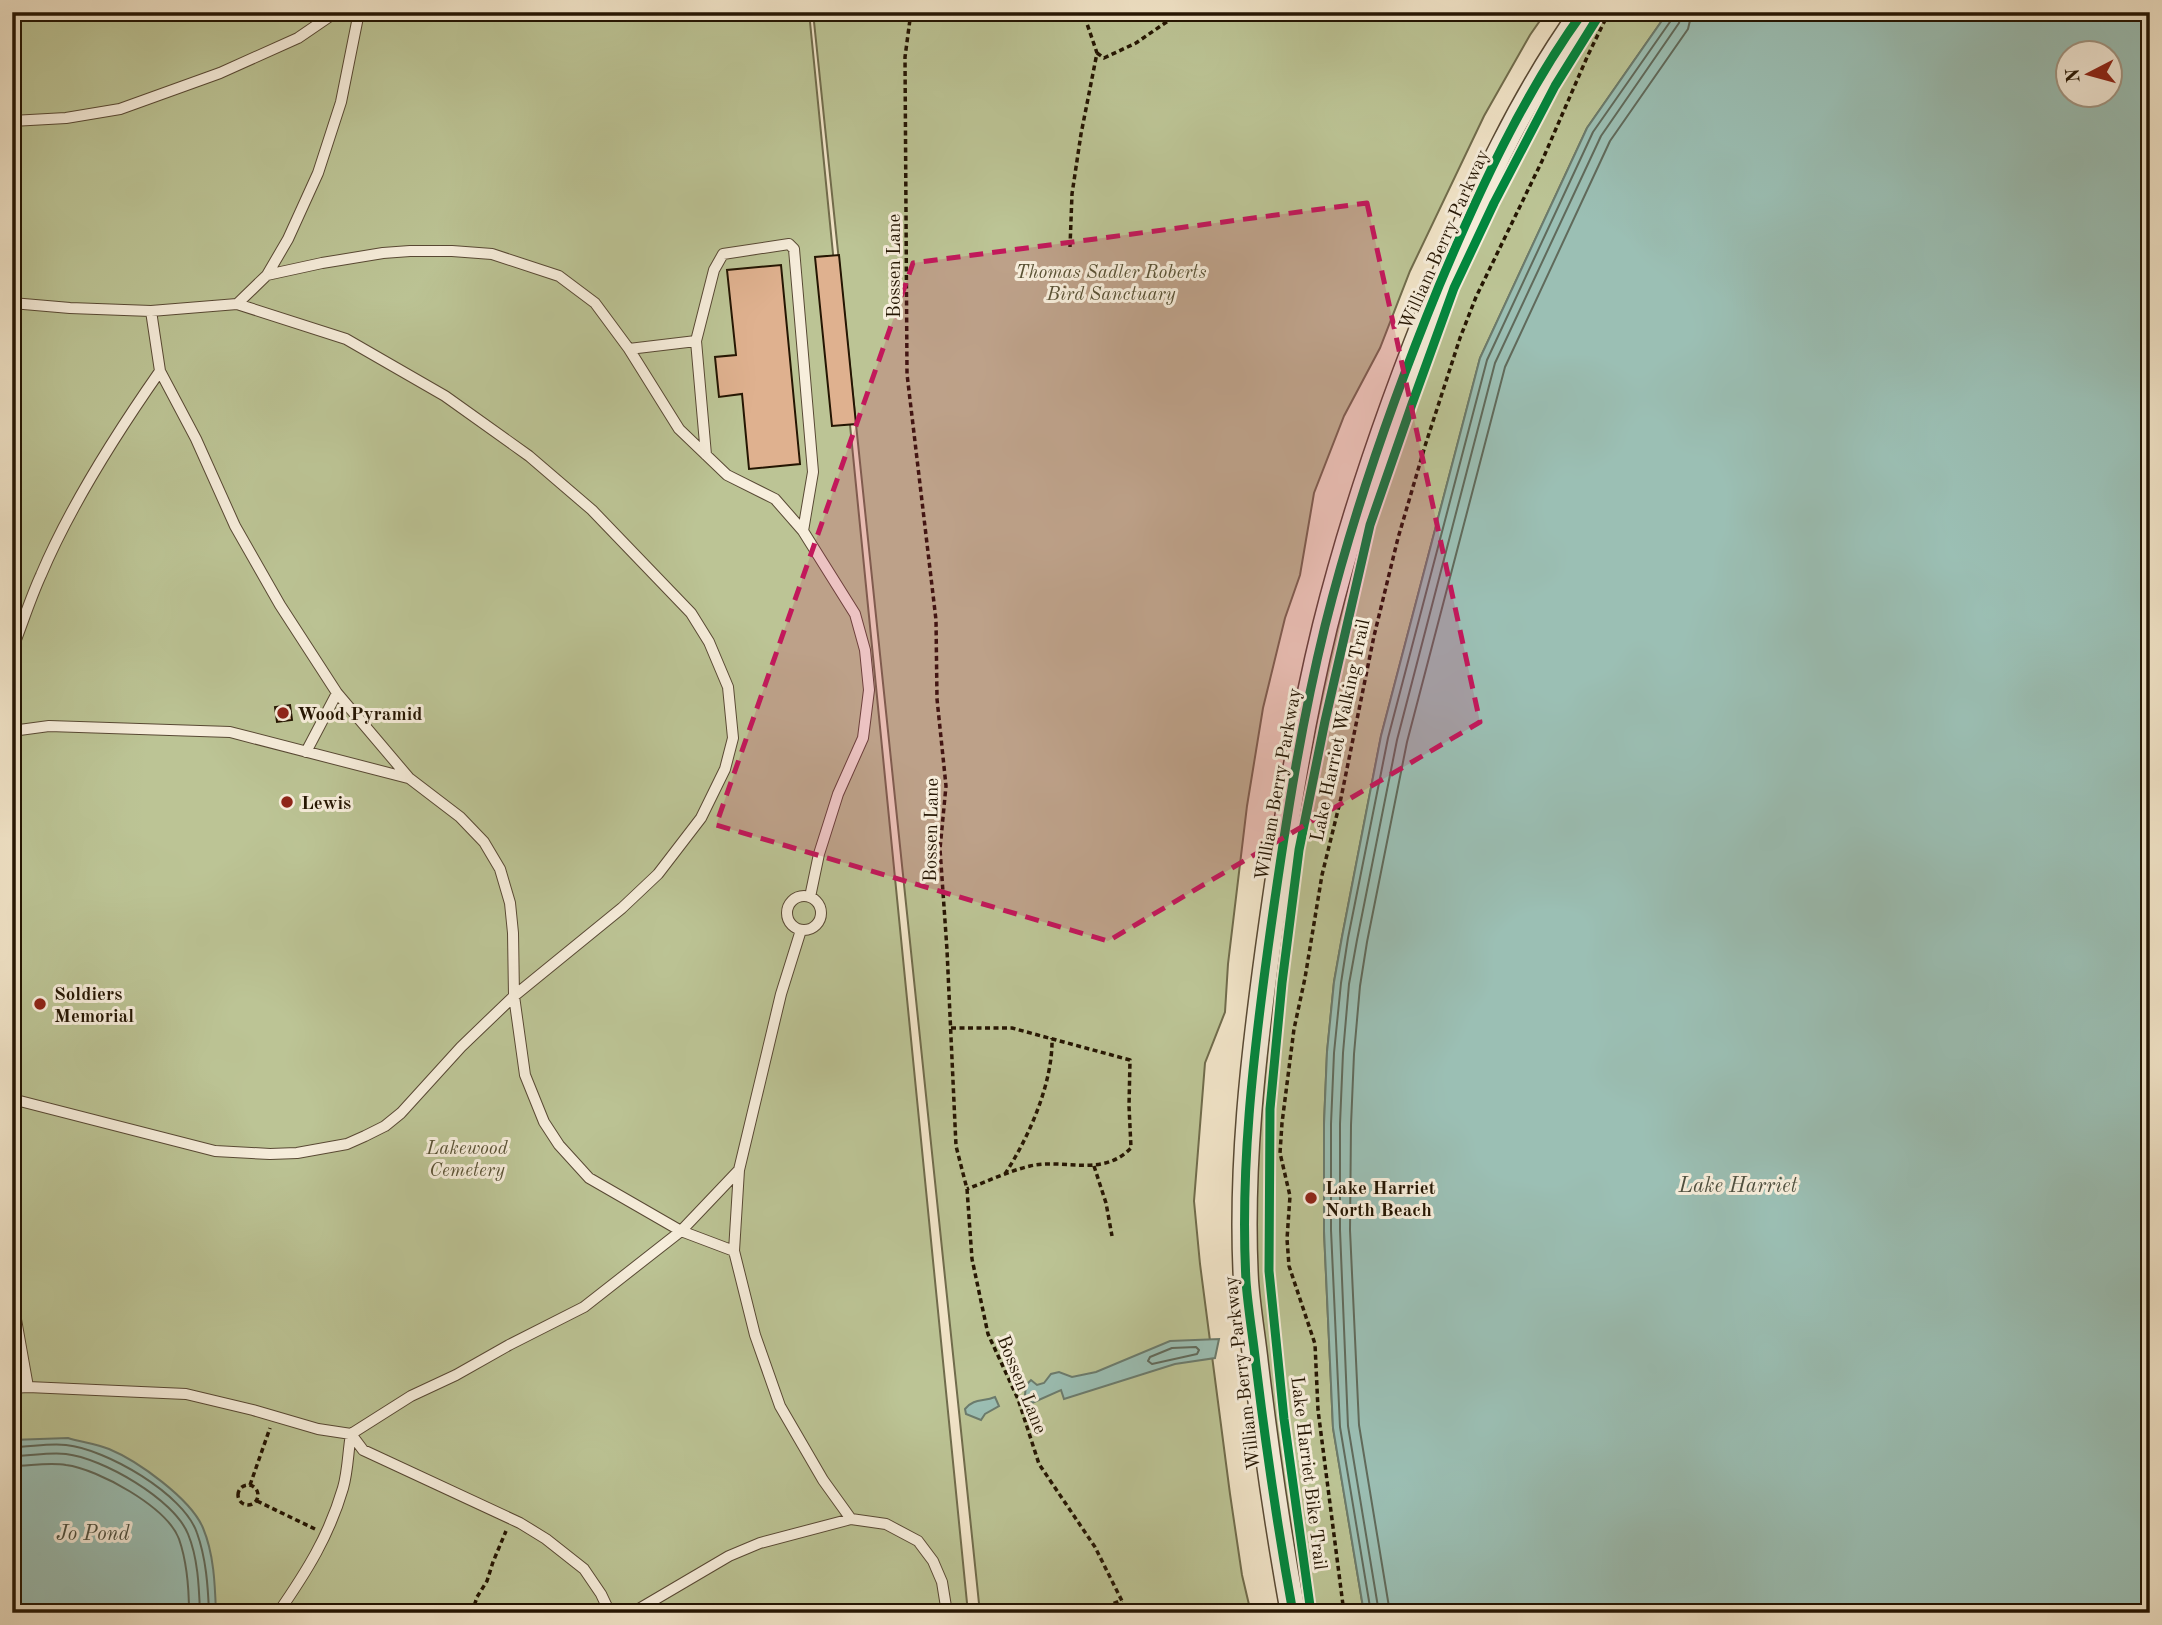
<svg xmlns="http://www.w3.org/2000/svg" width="2162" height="1625" font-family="'Old Standard TT',serif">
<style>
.green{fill:#bcc495;stroke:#706c4c;stroke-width:2}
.water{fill:#9bbfb4;stroke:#6b7b6d;stroke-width:2;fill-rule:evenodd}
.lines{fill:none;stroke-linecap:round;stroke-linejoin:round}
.shore{stroke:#606a5b;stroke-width:2}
.building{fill:#dfb18f;stroke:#241502;stroke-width:2}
.service-casing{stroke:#584934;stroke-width:12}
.tertiary-casing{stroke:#584934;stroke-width:27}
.path{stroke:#241502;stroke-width:3.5;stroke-dasharray:5 3.5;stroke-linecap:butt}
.service{stroke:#f7eedc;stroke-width:10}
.tertiary{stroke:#f7eedc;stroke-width:24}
.cycleway-casing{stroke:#f7eedc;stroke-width:13}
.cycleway{stroke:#00873e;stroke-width:9}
.marked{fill:#c2185b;fill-opacity:0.2;stroke:#c2185b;stroke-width:5;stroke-dasharray:14 9;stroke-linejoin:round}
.poi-dot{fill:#8f2418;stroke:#f7eedc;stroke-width:2.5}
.labels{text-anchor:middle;stroke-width:6;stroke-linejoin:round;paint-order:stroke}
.street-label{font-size:19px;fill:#241502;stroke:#f7eedc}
.park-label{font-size:19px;font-style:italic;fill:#595235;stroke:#f7eedc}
.poi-label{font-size:19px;font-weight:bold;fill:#241502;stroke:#f7eedc;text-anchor:start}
.water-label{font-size:21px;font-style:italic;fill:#4e5040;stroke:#f7eedc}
</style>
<rect width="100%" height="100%" fill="#f2e5c9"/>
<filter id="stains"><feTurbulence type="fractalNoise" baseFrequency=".00286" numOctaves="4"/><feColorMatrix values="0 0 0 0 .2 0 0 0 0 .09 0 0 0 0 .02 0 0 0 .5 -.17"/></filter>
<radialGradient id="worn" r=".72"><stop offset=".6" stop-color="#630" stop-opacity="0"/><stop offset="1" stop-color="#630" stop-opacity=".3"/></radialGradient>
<path class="green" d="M12,12H809L968,1613H12Z
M813,12H1546L1530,35L1484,116L1410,271L1380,348L1344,416L1314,493L1300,575L1285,618L1263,708L1247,806L1228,964L1225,1012L1205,1063L1194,1201L1200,1264L1230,1494L1242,1575L1251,1613H980Z
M1583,12H1668L1587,128L1480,358L1381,736L1342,937L1334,982L1327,1052L1324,1124V1231L1333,1428L1364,1613H1293L1246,1179L1325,626L1467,220Z"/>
<path class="water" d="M1668,12H2150V1613H1364L1333,1428L1324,1231V1124L1327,1052L1334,982L1342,937L1381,736L1480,358L1587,128ZM2068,52H2110V94H2068Z
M1219,1339L1215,1358L1175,1364L1064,1399L1061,1390L1032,1403L1025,1395L1026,1385L1031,1380L1037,1385L1044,1383L1051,1374L1059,1372L1072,1377L1096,1372L1170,1341Z
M995,1397L999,1406L985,1414L981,1420L966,1414L965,1409C974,1398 983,1402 995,1397Z
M68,1438C81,1442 96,1444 109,1449C138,1461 191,1499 203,1528C214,1554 215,1585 216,1613H12V1440Z"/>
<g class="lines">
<path class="shore" d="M1196,1347L1199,1350L1197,1354L1152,1364L1148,1361L1150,1357L1172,1348Z
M12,1447C30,1447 49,1443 66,1445C106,1449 184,1494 197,1533C206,1558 208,1586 209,1613
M12,1456C30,1456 49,1452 66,1454C102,1458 174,1499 188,1534C198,1558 199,1587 200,1613
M12,1466C29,1466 49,1462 66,1465C98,1469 167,1507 179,1539C187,1562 189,1588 189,1613
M1371,1613L1340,1427L1331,1230V1124L1334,1053L1341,983L1348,938L1388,738L1487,360L1593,132L1672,19L1673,12
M1379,1613L1348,1426L1340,1230V1124L1343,1053L1349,984L1357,940L1397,740L1495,363L1601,136L1679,23L1682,12
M1390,1613L1359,1425L1350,1230L1351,1125L1354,1054L1360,986L1367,942L1407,742L1505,367L1610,141L1688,29L1692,12"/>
</g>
<path class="building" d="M839,255L856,424L832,426L815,257Z
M781,265L800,464L749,469L742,394L719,397L715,357L736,355L727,270Z
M290,705L292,720L277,722L275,707Z"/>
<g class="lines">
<defs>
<path id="service" d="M12,121L66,118L120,109L220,73L298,38L336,12
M267,275L322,263L383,253L410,251H452L492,254L559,276L595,303L629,349L679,429L727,475L775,499L803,531L855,614L865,650L869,690L863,738L838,794L819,854L810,897
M12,303L70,308L151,311L237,304L346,339L445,396L529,456L592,510L691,613L709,642L728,687L733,738L725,769L701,818L658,874L622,908L514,996L461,1047L401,1113L385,1126L365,1136L347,1144L297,1153L270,1154L215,1151L12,1099
M237,304L267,275L288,239L318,173L341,102L359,12
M151,311L160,371L196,439L235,526L280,605L337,693L409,778L460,817L484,842L500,869L510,903L513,933L514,996L525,1075L544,1122L559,1145L589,1178L681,1231L734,1251
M629,349L696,341
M706,455L696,341L714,270L723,254L789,244L794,249L813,472L803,531
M12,650C22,625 30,599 41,575C71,504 116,434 160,371
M12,731L49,726L230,732L408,778
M306,752L337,693
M787 913a17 17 0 1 1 34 0a17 17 0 1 1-34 0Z
M801,930L781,994L739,1170L734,1251L755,1335L780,1406L823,1480L851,1519
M12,1297L28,1387
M12,1388L28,1387L186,1394L253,1410L318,1429L351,1434L411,1396L456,1375L509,1345L584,1307L681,1231L739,1170
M351,1434L363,1450L520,1523L546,1539L584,1569L601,1594L610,1613
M278,1613C307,1571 329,1536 343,1488C348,1471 348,1451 351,1434
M632,1613L729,1556L760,1543L851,1519L886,1524L918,1541L933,1561L942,1582L947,1613"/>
<path id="tertiary" d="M1293,1613C1278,1530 1266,1448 1256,1365C1253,1337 1248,1309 1246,1281C1240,1170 1253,1058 1268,948C1283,840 1299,732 1325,626C1354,510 1394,396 1439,286C1479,191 1523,95 1583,12"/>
</defs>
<use href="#service" class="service-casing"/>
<use href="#tertiary" class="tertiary-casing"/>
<path class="path" d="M911,12L905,57L907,374L936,620L937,699L946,786L940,849L947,950L956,1146L967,1189L972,1259L988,1334L1018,1399L1039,1464L1095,1547L1128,1613
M1097,53L1104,58L1136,43L1181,12
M1070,247L1072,194L1081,134L1097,53L1083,12
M951,1028H1012L1130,1060L1129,1106L1131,1148C1102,1178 1065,1158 1030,1166C1009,1171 988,1181 967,1189
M1094,1166L1106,1203L1112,1236
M1005,1174C1029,1137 1053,1083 1052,1038
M238 1495a10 10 0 1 1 20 0a10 10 0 1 1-20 0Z
M250,1485L270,1428
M257,1501L315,1529
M472,1613L477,1597L487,1581L493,1562L506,1531
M1090,1613L1122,1600
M1344,1613L1318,1410L1315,1344L1289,1266L1287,1239L1290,1196L1280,1153L1282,1123L1294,1029L1305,978L1322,875L1341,798L1374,636L1398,538L1425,446L1460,338L1476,297L1542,161L1588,55L1609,12"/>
<use href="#service" class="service"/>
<use href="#tertiary" class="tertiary"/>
<defs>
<path id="cycleway" d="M1293,1613C1278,1530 1266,1448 1256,1365C1253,1337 1248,1309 1246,1281C1240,1170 1253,1058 1268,948C1283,840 1299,732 1325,626C1354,510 1394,396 1439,286C1479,191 1523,95 1583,12
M1311,1613L1284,1419L1269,1271L1270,1109L1282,983L1299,850L1325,721L1370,525L1412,404L1454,288L1494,203L1555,86L1601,12"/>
</defs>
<use href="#cycleway" class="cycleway-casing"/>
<use href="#cycleway" class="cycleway"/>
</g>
<path class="marked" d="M1367,203L1480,722L1108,941L716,825L913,263Z"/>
<g class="poi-dot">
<circle cx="283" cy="713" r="7"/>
<circle cx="287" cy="802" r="7"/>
<circle cx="40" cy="1004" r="7"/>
<circle cx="1311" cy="1198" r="7"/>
</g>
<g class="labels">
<g class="street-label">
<text transform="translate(1443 239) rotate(-66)" y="7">William Berry Parkway</text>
<text transform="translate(893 266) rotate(-90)" y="7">Bossen Lane</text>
<text transform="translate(1339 730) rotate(-78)" y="7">Lake Harriet Walking Trail</text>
<text transform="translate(1277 784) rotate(-80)" y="7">William Berry Parkway</text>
<text transform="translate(930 830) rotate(-89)" y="7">Bossen Lane</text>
<text transform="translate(1241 1373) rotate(-97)" y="7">William Berry Parkway</text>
<text transform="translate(1023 1384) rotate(68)" y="7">Bossen Lane</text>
<text transform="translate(1310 1473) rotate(83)" y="7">Lake Harriet Bike Trail</text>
</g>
<g class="park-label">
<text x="1111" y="278">Thomas Sadler Roberts<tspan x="1111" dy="22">Bird Sanctuary</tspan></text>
<text x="467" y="1154">Lakewood<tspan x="467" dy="22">Cemetery</tspan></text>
</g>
<g class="poi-label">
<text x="297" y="720">Wood Pyramid</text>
<text x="301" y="809">Lewis</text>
<text x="54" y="1000">Soldiers<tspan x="54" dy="22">Memorial</tspan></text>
<text x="1325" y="1194">Lake Harriet<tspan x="1325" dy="22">North Beach</tspan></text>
</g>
<g class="water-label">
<text x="1738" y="1192">Lake Harriet</text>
<text x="93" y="1540">Jo Pond</text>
</g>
</g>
<rect width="2162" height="1625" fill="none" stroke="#f2e5c9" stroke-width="42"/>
<rect x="14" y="14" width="2134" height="1597" fill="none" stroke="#241502" stroke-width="3.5"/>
<rect x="21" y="21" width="2120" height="1583" fill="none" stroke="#241502" stroke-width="2"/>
<g transform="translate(2089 74) rotate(264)"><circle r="33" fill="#f7eedc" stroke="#a39785" stroke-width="2"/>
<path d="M0-5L12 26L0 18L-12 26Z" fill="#8f2418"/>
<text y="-10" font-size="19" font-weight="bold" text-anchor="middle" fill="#241502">N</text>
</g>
<rect width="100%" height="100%" filter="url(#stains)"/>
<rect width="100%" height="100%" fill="url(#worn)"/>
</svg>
